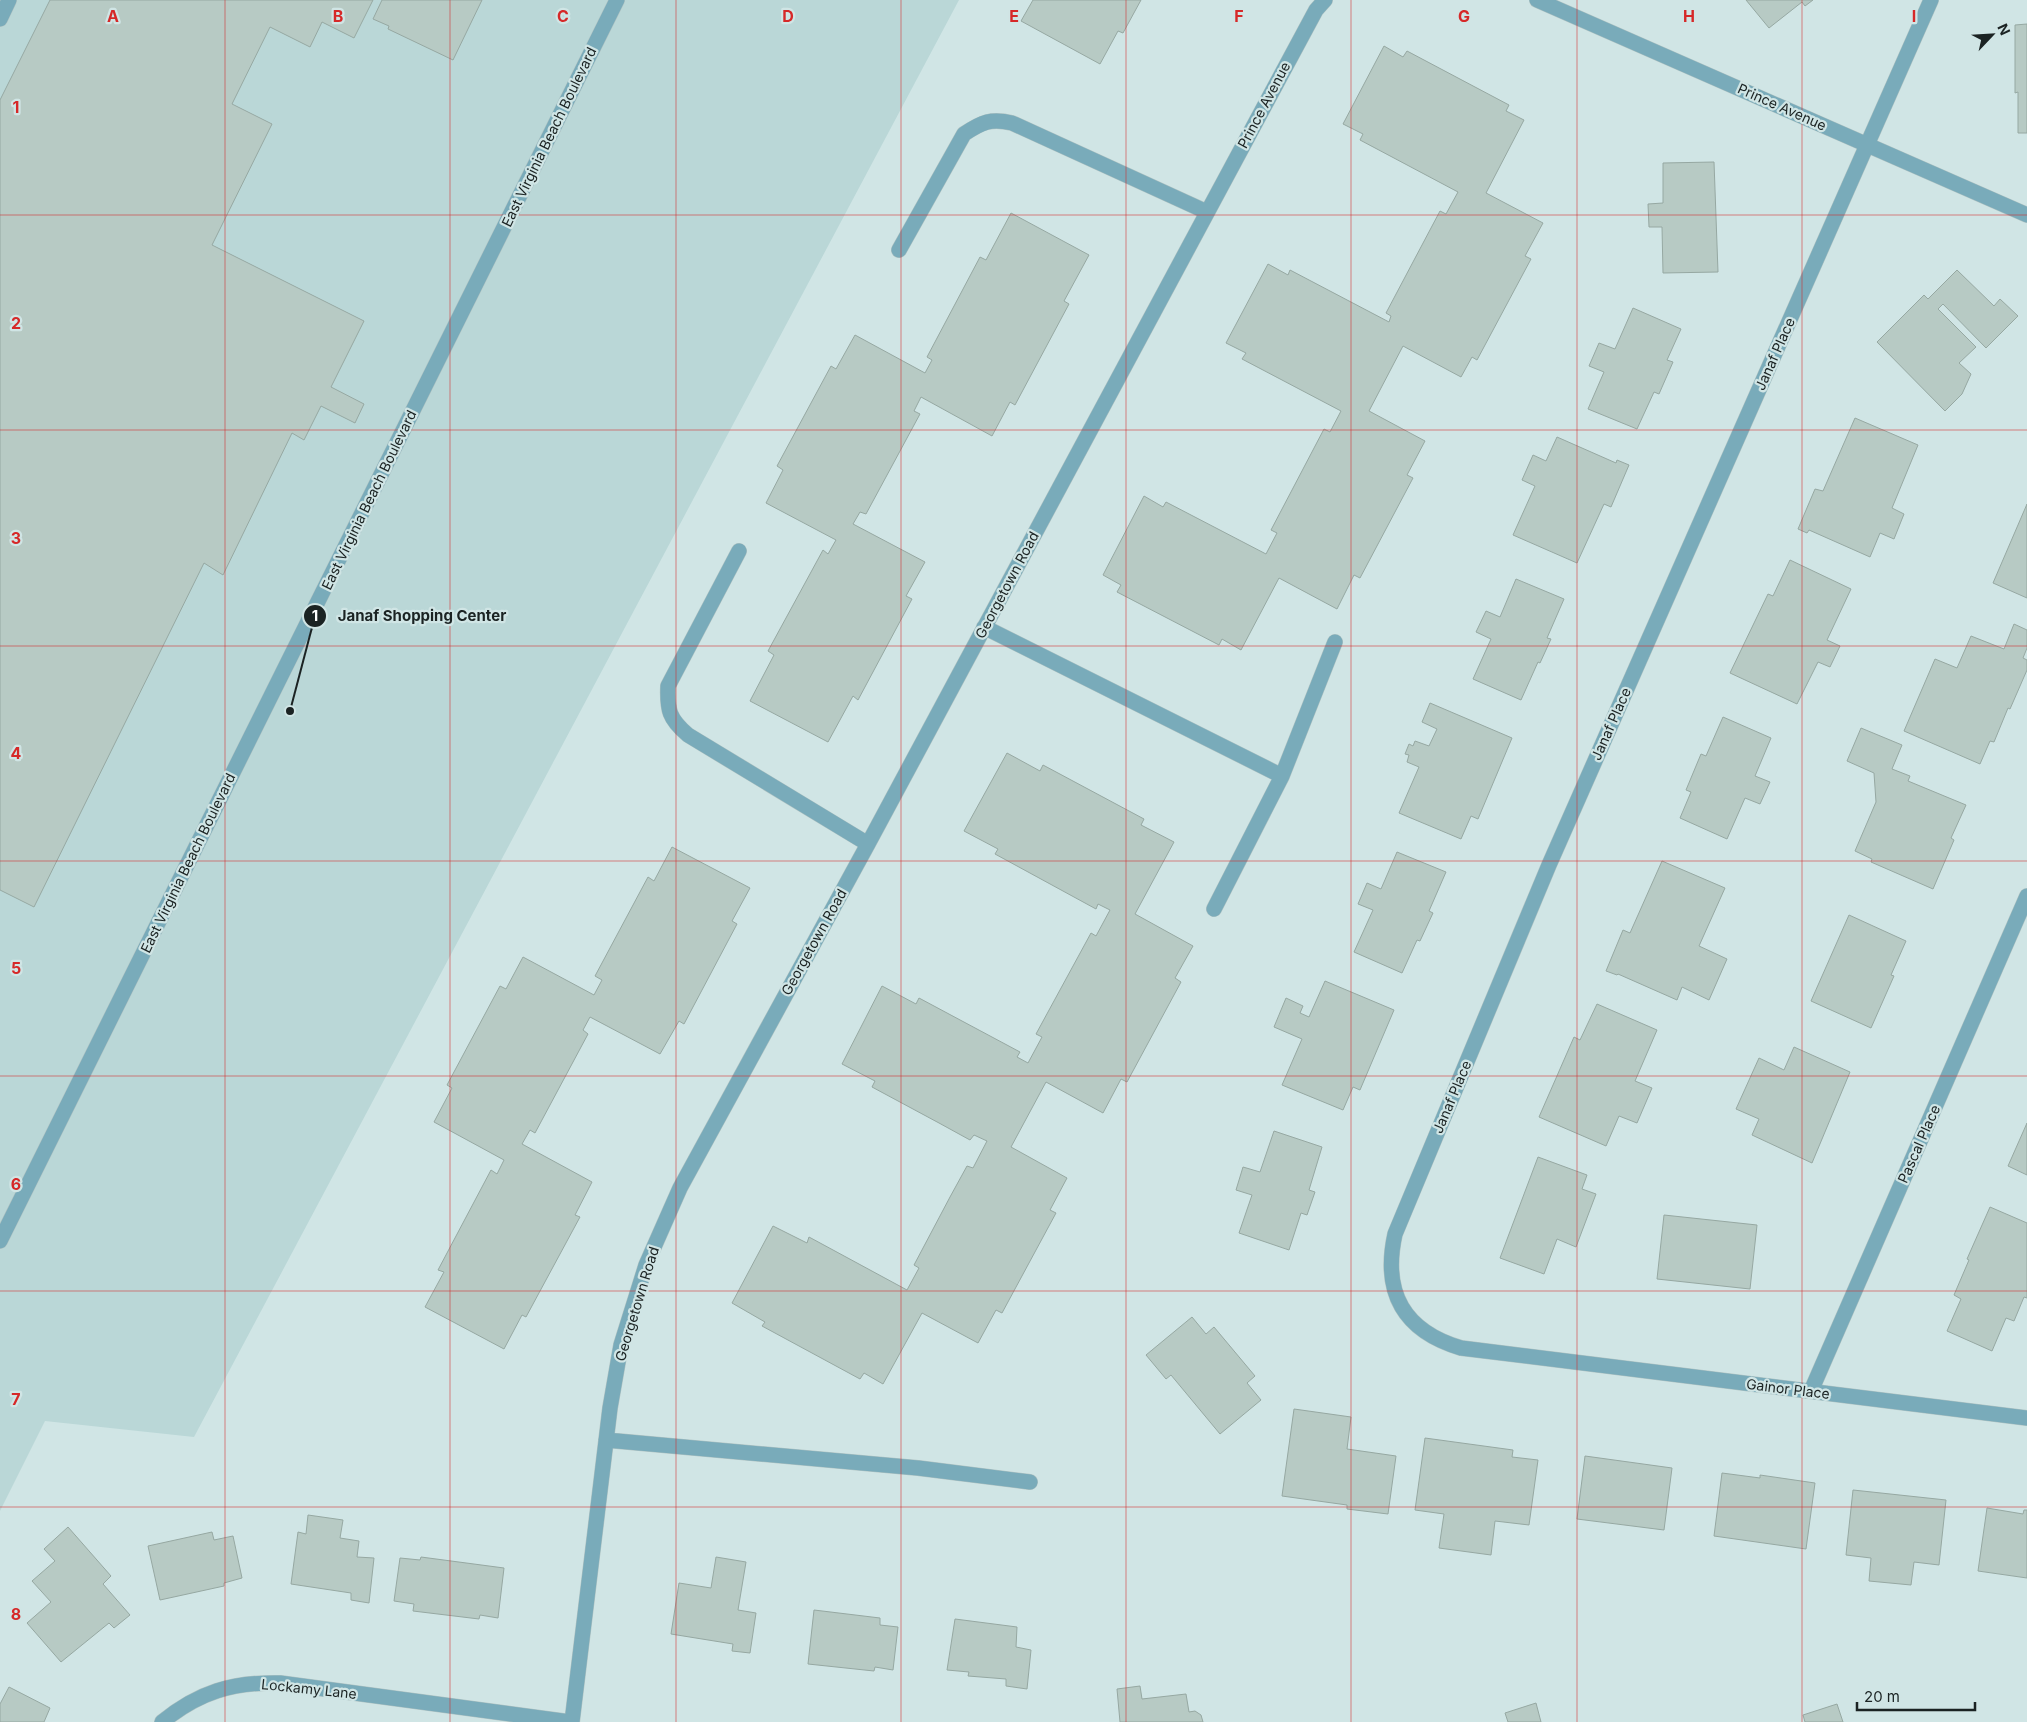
<svg xmlns="http://www.w3.org/2000/svg" width="2027" height="1722" font-family="Inter,sans-serif">
<style>
.built{fill:#bad7d7}
.building{fill:#b7cac4;stroke:#96a8a2}
.lines{fill:none;stroke-linecap:round;stroke-linejoin:round}
.minor-casing{stroke:#afc2c2;stroke-width:16}
.minor{stroke:#79abba;stroke-width:15}
.grid{fill:none;stroke:#d62828;stroke-width:1;stroke-opacity:0.55}
.labels{text-anchor:middle;stroke-width:4.5;stroke-linejoin:round;paint-order:stroke}
.street-label{font-size:14px;fill:#1b2323;stroke:#d0e5e5}
.grid-label{font-size:16px;text-anchor:middle;font-weight:bold;fill:#d62828;stroke:#d0e5e5;stroke-width:4.5;stroke-linejoin:round;paint-order:stroke}
.leader{fill:none;stroke:#1b2323;stroke-width:2}
.callout-dot{fill:#1b2323;stroke:#d0e5e5;stroke-width:2}
.mark-label{font-size:15px;text-anchor:middle;font-weight:bold;fill:#fff}
.callout-label{font-size:15px;text-anchor:middle;font-weight:bold;fill:#1b2323;stroke:#d0e5e5;stroke-width:4.5;stroke-linejoin:round;paint-order:stroke}
</style>
<rect width="100%" height="100%" fill="#d0e5e5"/>
<path class="built" d="M0,0H959L194,1437L45,1421L0,1511Z"/>
<path class="building" d="M50,0H373L354,38L322,22L310,47L270,27L232,104L272,124L212,245L364,321L331,387L364,404L355,423L321,406L304,440L292,433L223,575L204,563L34,907L0,890V100Z
M382,0H482L453,60L388,29L389,26L373,19Z
M1033,0H1141L1123,33L1118,31L1100,64L1021,21Z
M1746,0H1813L1805,6L1802,2L1769,28Z
M2027,24V133H2018V92L2015,93V25Z
M1384,46L1403,57L1407,51L1509,105L1506,111L1524,120L1486,193L1543,223L1525,256L1531,259L1477,360L1472,357L1461,377L1403,346L1369,411L1425,441L1407,475L1413,478L1360,578L1354,575L1337,609L1279,578L1241,650L1222,639L1219,645L1117,592L1121,585L1103,575L1144,496L1163,507L1166,502L1266,554L1277,533L1271,530L1324,429L1330,432L1341,411L1242,359L1246,353L1226,343L1268,264L1288,275L1290,270L1389,322L1391,316L1386,313L1440,211L1446,214L1458,192L1360,140L1363,134L1343,124Z
M1714,162L1718,272L1663,273L1662,227H1649L1648,204L1663,203V163Z
M1011,213L1089,255L1064,301L1069,304L1015,405L1010,402L992,436L921,397L914,411L920,414L866,514L860,512L853,524L925,562L906,596L912,599L858,700L853,696L828,742L750,701L774,655L768,651L823,550L828,554L836,540L766,503L783,470L777,466L831,366L836,369L855,335L925,373L932,360L927,357L980,257L986,260Z
M1957,270L1994,306L2000,299L2018,316L1986,348L1943,304L1938,309L1976,347L1959,363L1971,374L1962,394L1945,411L1877,342L1924,295L1928,299Z
M1633,308L1681,329L1667,360L1673,362L1659,394L1654,392L1637,429L1588,409L1604,372L1589,366L1599,343L1615,349Z
M1855,418L1918,445L1892,508L1904,514L1894,539L1880,533L1870,557L1809,530L1807,533L1798,529L1815,489L1823,491Z
M1557,437L1616,463L1617,460L1629,465L1611,507L1604,504L1577,563L1513,535L1535,486L1522,480L1533,455L1546,461Z
M2027,504V598L1993,583Z
M1790,560L1851,589L1827,640L1840,646L1830,667L1818,662L1797,704L1730,673L1768,594L1773,596Z
M1516,579L1564,599L1547,638L1551,639L1540,663L1538,662L1521,700L1473,679L1491,639L1476,632L1486,611L1500,617Z
M2014,624L2027,630V648L2023,658L2027,660V670L2010,709L2008,708L1994,742L1990,741L1980,764L1904,731L1935,659L1957,668L1971,636L2004,649Z
M1430,703L1512,738L1478,819L1471,816L1461,839L1399,813L1419,767L1407,762L1409,755L1405,754L1409,744L1413,746L1415,741L1429,746L1437,729L1422,722Z
M1723,717L1771,738L1755,776L1770,782L1760,804L1745,798L1727,839L1680,818L1691,792L1686,790L1701,754L1706,756Z
M1861,728L1902,745L1892,769L1910,776L1908,781L1966,805L1951,838L1954,840L1933,889L1871,862L1872,859L1855,851L1876,802L1874,773L1847,761Z
M1007,753L1040,771L1043,765L1144,819L1141,825L1174,842L1135,914L1193,946L1175,978L1181,982L1127,1082L1121,1079L1103,1113L1046,1082L1011,1147L1067,1178L1050,1210L1056,1213L1002,1313L996,1310L978,1343L922,1313L883,1384L864,1373L860,1379L762,1326L765,1322L732,1303L773,1226L807,1243L809,1237L907,1290L919,1268L914,1265L950,1197L967,1166L973,1168L987,1141L974,1135L970,1140L939,1123L872,1087L875,1081L842,1064L882,986L916,1004L919,998L1020,1052L1017,1057L1028,1063L1042,1037L1036,1034L1091,933L1096,936L1110,910L1098,904L1096,909L995,854L998,849L964,831Z
M672,847L750,888L732,921L737,924L684,1024L679,1021L660,1054L590,1017L583,1030L588,1034L535,1133L530,1130L522,1144L592,1182L575,1215L580,1217L526,1317L522,1315L504,1349L425,1307L444,1272L438,1270L491,1170L497,1174L504,1160L434,1122L452,1088L447,1085L500,986L506,989L523,957L594,995L602,980L595,976L648,877L654,881Z
M1397,852L1446,872L1429,911L1433,913L1420,941L1417,940L1402,973L1354,952L1373,910L1358,904L1367,883L1381,889Z
M1662,861L1725,888L1699,946L1727,959L1709,1000L1682,987L1677,1000L1618,974L1617,975L1606,971L1623,930L1630,933Z
M1849,915L1906,941L1891,975L1894,976L1871,1028L1811,1001Z
M1325,981L1394,1010L1360,1090L1353,1087L1343,1110L1282,1085L1302,1039L1274,1027L1286,998L1303,1006L1300,1013L1309,1017Z
M1597,1004L1657,1030L1635,1081L1652,1088L1637,1123L1619,1116L1606,1146L1539,1117L1574,1037L1580,1040Z
M1794,1047L1850,1072L1812,1163L1752,1135L1759,1119L1736,1109L1759,1058L1784,1070Z
M2027,1123V1175L2008,1166Z
M1274,1131L1322,1147L1309,1190L1315,1192L1307,1215L1301,1213L1289,1250L1239,1233L1252,1195L1236,1190L1243,1167L1260,1172Z
M1538,1157L1587,1175L1582,1189L1596,1194L1576,1247L1557,1239L1544,1274L1500,1258Z
M1990,1207L2027,1223V1298L2024,1297L2014,1321L2006,1318L1992,1351L1947,1331L1961,1299L1954,1295L1969,1260L1967,1259Z
M1664,1215L1757,1225L1750,1289L1657,1279Z
M1192,1317L1206,1334L1214,1327L1255,1376L1247,1383L1261,1400L1220,1434L1171,1375L1166,1379L1146,1355Z
M1294,1409L1351,1417L1347,1449L1396,1456L1388,1514L1347,1509V1505L1282,1496Z
M1425,1438L1513,1450L1512,1457L1538,1460L1529,1525L1495,1521L1491,1555L1439,1548L1444,1514L1415,1510Z
M1585,1456L1672,1468L1664,1530L1577,1519Z
M1722,1473L1760,1478V1475L1815,1483L1806,1549L1714,1536Z
M1853,1490L1946,1500L1939,1565L1914,1562L1911,1585L1869,1581L1871,1558L1846,1555Z
M1987,1508L2023,1514L2024,1510H2027V1578L1978,1571Z
M308,1515L343,1520L340,1538L359,1541L357,1557L374,1558L369,1603L351,1600V1593L291,1584L298,1532L306,1534Z
M68,1527L111,1576L103,1584L130,1615L114,1628L109,1623L61,1662L27,1623L51,1602L32,1581L55,1561L44,1549Z
M212,1532L214,1540L233,1536L242,1578L224,1583V1586L160,1600L148,1546Z
M421,1557L504,1568L498,1618L480,1615L479,1619L413,1611L414,1604L394,1601L400,1558L420,1560Z
M716,1557L746,1562L738,1610L756,1613L750,1653L732,1651L733,1644L671,1634L679,1583L711,1588Z
M814,1610L880,1618V1625L898,1627L893,1670L875,1667L874,1671L808,1664Z
M955,1619L1017,1627L1016,1647L1031,1650L1027,1689L1006,1686V1679L968,1676L969,1672L947,1670Z
M1140,1686L1142,1699L1186,1694L1189,1712L1195,1711L1201,1715L1203,1722H1120L1117,1689Z
M9,1687L50,1708L44,1722H0V1704Z
M1536,1703L1541,1722H1508L1505,1713Z
M1837,1704L1843,1722H1805L1803,1715Z"/>
<g class="lines">
<defs>
<path id="minor" d="M1537,0L2027,215
M1931,0L1549,865L1395,1234C1382,1293 1404,1331 1461,1348L2027,1418
M0,19L9,0
M899,250L964,134C982,122 991,118 1012,123L1207,212
M739,551L668,686C667,710 669,719 688,735L868,844
M984,627L1282,776
M1214,909L1282,776L1335,642
M0,1241L617,0
M1811,1391L2027,896
M606,1440L918,1468L1030,1482
M162,1722C199,1692 232,1682 280,1683L570,1722
M572,1722L610,1408L621,1345L646,1265L680,1188L868,844L1316,10L1325,0"/>
</defs>
<use href="#minor" class="minor-casing"/>
<use href="#minor" class="minor"/>
</g>
<path class="grid" d="M225,0V1722M450,0V1722M676,0V1722M901,0V1722M1126,0V1722M1351,0V1722M1577,0V1722M1802,0V1722M0,215H2027M0,430H2027M0,646H2027M0,861H2027M0,1076H2027M0,1291H2027M0,1507H2027"/>
<g class="labels">
<g class="street-label">
<text transform="translate(1264 105) rotate(-62)" y="5">Prince Avenue</text>
<text transform="translate(1782 107) rotate(24)" y="5">Prince Avenue</text>
<text transform="translate(549 137) rotate(-64)" y="5">East Virginia Beach Boulevard</text>
<text transform="translate(1775 354) rotate(-66)" y="5">Janaf Place</text>
<text transform="translate(369 500) rotate(-64)" y="5">East Virginia Beach Boulevard</text>
<text transform="translate(1007 585) rotate(-62)" y="5">Georgetown Road</text>
<text transform="translate(1611 724) rotate(-66)" y="5">Janaf Place</text>
<text transform="translate(188 863) rotate(-64)" y="5">East Virginia Beach Boulevard</text>
<text transform="translate(814 942) rotate(-61)" y="5">Georgetown Road</text>
<text transform="translate(1452 1097) rotate(-67)" y="5">Janaf Place</text>
<text transform="translate(1919 1144) rotate(-66)" y="5">Pascal Place</text>
<text transform="translate(637 1304) rotate(-73)" y="5">Georgetown Road</text>
<text transform="translate(1788 1389) rotate(7)" y="5">Gainor Place</text>
<text transform="translate(309 1689) rotate(6)" y="5">Lockamy Lane</text>
</g>
</g>
<g class="grid-label">
<text x="113" y="22">A</text>
<text x="338" y="22">B</text>
<text x="563" y="22">C</text>
<text x="788" y="22">D</text>
<text x="1014" y="22">E</text>
<text x="1239" y="22">F</text>
<text x="1464" y="22">G</text>
<text x="1689" y="22">H</text>
<text x="1914" y="22">I</text>
<text x="16" y="113">1</text>
<text x="16" y="329">2</text>
<text x="16" y="544">3</text>
<text x="16" y="759">4</text>
<text x="16" y="974">5</text>
<text x="16" y="1190">6</text>
<text x="16" y="1405">7</text>
<text x="16" y="1620">8</text>
</g>
<path class="leader" d="M290 711L315 616"/>
<g class="callout-dot">
<circle cx="290" cy="711" r="5"/>
<circle cx="315" cy="616" r="12"/>
</g>
<g class="mark-label">
<text x="315" y="621">1</text>
</g>
<g class="callout-label">
<text x="422" y="621">Janaf Shopping Center</text>
</g>
<g transform="translate(1992 35) rotate(65)" stroke="#d0e5e5" stroke-width="4" paint-order="stroke">
<path d="M0-4L9 19L0 12L-9 19Z" fill="#1b2323"/>
<text y="-8" font-size="14" font-weight="bold" text-anchor="middle" fill="#1b2323">N</text>
</g>
<path d="M1857 1702v8h118v-8" fill="none" stroke="#1b2323" stroke-width="2.5"/>
<text x="1864" y="1702" font-size="15" fill="#1b2323" stroke="#d0e5e5" stroke-width="4" paint-order="stroke">20 m</text>
</svg>
